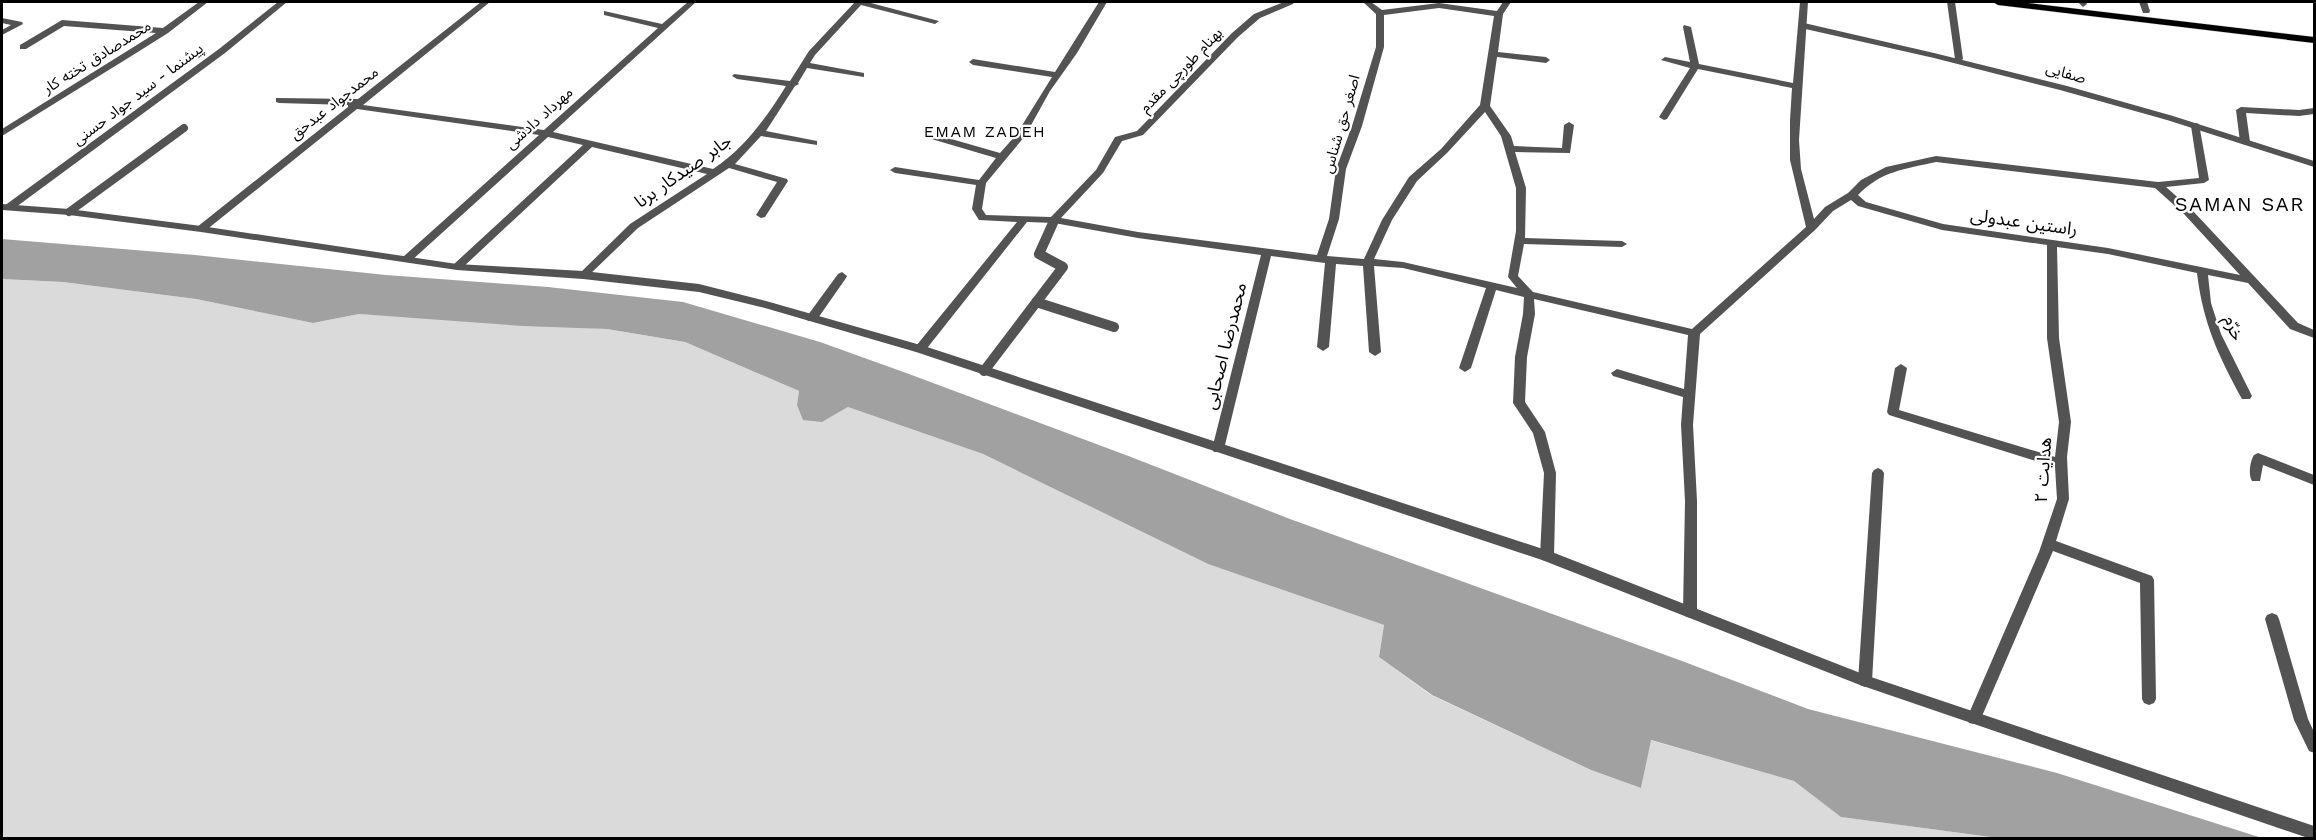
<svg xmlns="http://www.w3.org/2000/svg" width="2316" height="840" font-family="'Work Sans','Noto Sans Arabic',sans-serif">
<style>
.green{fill:#dadada}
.water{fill:#a1a1a1}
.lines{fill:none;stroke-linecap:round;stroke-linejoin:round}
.primary-casing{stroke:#dbdbdb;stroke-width:1}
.service-far1{stroke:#535353;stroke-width:8}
.service{stroke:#535353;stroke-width:10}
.minor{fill:#535353;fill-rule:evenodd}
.tertiary{fill:#535353;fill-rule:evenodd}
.primary{fill:#000;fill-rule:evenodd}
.labels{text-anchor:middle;stroke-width:4.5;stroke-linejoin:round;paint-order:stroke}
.far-street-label{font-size:15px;fill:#000;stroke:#fff}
.far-neighbourhood-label{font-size:16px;letter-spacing:1.5px;fill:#000;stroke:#fff}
.street-label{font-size:18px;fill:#000;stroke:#fff}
.neighbourhood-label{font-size:20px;letter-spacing:1.5px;fill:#000;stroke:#fff}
</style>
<rect width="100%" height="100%" fill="#fff"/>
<path class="green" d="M2,279L63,282L196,299L313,323L359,314L607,329L685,342L799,391L797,405L822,422L848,407L983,454L1208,564L1384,625L1379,657L1431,695L1591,770L1641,788L1650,740L1794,781L1842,817L1998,838H2Z"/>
<path class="water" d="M2,239L195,255L386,275L548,287L683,302L820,342L909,374L1131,457L1290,519L1682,661L1808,709L2057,773L2262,838H1998L1841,817L1794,781L1651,740L1641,788L1591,770L1432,695L1379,657L1384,625L1208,564L983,454L848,407L822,422L803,420L797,405L799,391L685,342L607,329L523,326L359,314L313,323L196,299L63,282L2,279Z"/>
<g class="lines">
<defs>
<path id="primary" d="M1993,2H2020L2314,37V43L1998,5Z"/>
</defs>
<use href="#primary" class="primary-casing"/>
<path class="service-far1" d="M69,212L184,128
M1052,224L1054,220"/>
<path class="service" d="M1036,302L1114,327
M984,371L1063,267L1039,254L1053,223"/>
<path class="minor" d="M199,2H208L168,33L133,55L2,136V129L156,33L64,26L26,49H20V45L62,20L163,28Z
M278,2H287L225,53L12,210H4V206L219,49Z
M481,2H490L363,105L544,130L658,28L604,15V11L662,24L688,2H696L553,132L713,169C745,148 766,118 786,86L737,79L732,76L734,74L790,81L809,51L855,2H867L939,21L935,24L861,5L815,55L810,63L864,73V77L807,68L798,83L799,84L795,86L766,131L817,141V145L761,136L735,164L787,179L788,181L765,217L761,218L756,215L777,182L729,168L638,228L587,277L583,279L578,275L630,224L707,174L592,147L461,269H453L452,267L453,265L583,145L548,137L411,261L407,262L402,259L403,257L539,135L357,109L205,231H197L196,229L197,227L348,107V105L279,103L276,102V98L358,99Z
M1099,2H1107L1077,53L1050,91L1025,136L986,183L982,209L986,215L1051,217L1096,170L1115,137L1137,131L1232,33L1254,14L1284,2H1294L1293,4L1260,18L1238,37L1143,135L1122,141L1103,173L1061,218L1138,232L1317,255L1329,219L1336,169L1352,126L1376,47V14L1363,2H1371L1382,10L1439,3L1497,11L1503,2H1511L1503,14L1498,52L1546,57L1550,60L1546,63L1497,57L1490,106L1511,136L1514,146L1562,148L1564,125L1569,122L1574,125L1570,153L1515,152L1526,188L1525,238L1622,241L1627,244L1622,247L1524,244L1518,276L1533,292L1692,329L1806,227L1790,160V120L1792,88L1698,69L1667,119L1664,120L1659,117L1690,68L1661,60L1665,57L1690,62L1683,27L1684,25L1691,27L1699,64L1793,83L1800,2H1808L1799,140L1801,169L1814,219L1825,207L1848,193L1861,180L1886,167L1936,156L2158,182L2199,178L2191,126L2196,123L2199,124L2209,180L2204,183L2166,187L2192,210L2298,323L2314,330V338L2290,329L2248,283L2208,275L2211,303L2221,334L2252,396L2250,399H2242C2218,355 2203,323 2197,273L2108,254L2057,247L2059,338L2071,422L2067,457L2069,499L2056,541L2152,576L2154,580L2156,699L2154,703L2149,705L2144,703L2142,699L2140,583L2053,551L1979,723L1974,724L1969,723L1967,718L2039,552L2057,499L2055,467L1889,415L1887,412L1895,368L1901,364L1907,368L1899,410L2055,457L2059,422L2047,338V245L1942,230L1858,206L1851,200L1833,211L1815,230L1700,334L1693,425L1697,501V612L1695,616L1690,618L1685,616L1683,612L1685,501L1681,425L1683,397L1613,376L1611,373L1617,369L1684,389L1688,335L1534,299L1535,314L1527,357L1525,402L1545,432L1556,473L1554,556L1552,560L1547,561L1542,560L1540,556L1544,473L1533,433L1513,403L1515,357L1523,314L1524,297L1496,290L1471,368L1465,372L1459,368L1486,288L1403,268L1374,266L1381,352L1375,356L1369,352L1363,266L1336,264L1329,347L1323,351L1317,347L1325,263L1271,256L1224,449L1222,452H1214L1212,449L1261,255L1138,238L1054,223L1027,222L924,352H916L914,349L916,346L1017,222L979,220L972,209L976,185L895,173L890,170L895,167L979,180L996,158L928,138V134H934L1000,153L1016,135L1052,77L973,65L969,62L973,59L1055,72ZM1439,8L1494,16L1480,105L1441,149L1409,177L1382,220L1364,259L1327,256L1339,219L1346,169L1362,126L1384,47V15ZM1485,112L1501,136L1516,188V231L1508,277L1517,288L1403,262L1374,259L1392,220L1417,181L1447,153ZM1936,162L2155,188L2184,214L2240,275L2108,248L1943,224L1866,202L1858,195C1881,171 1905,169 1936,162Z
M1947,2H1955L1963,59L1959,62L1955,59Z
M2078,2H2086L2087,4L2083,7Z
M2139,2H2147L2150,11L2149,13H2143Z
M2,18L22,22L23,24L2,35V30L11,25L2,23Z
M2241,107L2299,110L2314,108V114L2299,116L2246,113L2250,142L2245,145L2240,142L2236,110Z
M842,272L847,276L846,278L816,321H808L806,318L808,315L838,274Z
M2258,453L2314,475V485L2263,465L2260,481H2252C2248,475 2250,461 2254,455Z
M1878,468L1882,470L1884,473L1872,681L1870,685L1865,687L1860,685L1858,681L1872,473L1874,470Z
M2272,613L2277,615L2279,619L2308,719L2314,732V753L2309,751L2294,720L2265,619L2267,615Z"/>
<path class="tertiary" d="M1804,23L1934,53L2067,86L2173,116L2314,161V167L2167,120L2060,90L1934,58L1801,28L1800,26Z
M2,204L69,209L201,226L457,264L583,271L699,284L766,301L924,346L1552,552L1868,676L2314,826V838H2308L1860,685L1542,560L916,352L765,308L699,292L583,279L457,270L201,232L69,215L2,210Z"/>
<use href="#primary" class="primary"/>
</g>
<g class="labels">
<g class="far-street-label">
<text transform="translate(97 57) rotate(-32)" y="5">محمدصادق تخته کار</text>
<text transform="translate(1181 70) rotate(-46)" y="5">بهنام طورچی مقدم</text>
<text transform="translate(2066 73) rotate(16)" y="5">صفایی</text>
<text transform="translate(138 94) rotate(-37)" y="5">پیشنما - سید جواد حسنی</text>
<text transform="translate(334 103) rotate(-38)" y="5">محمدجواد عبدحق</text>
<text transform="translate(539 118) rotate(-42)" y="5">مهرداد دادشی</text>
<text transform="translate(1341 124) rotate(-74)" y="5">اصغر حق شناس</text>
</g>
<g class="far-neighbourhood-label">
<text x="985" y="137">EMAM ZADEH</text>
</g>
<g class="street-label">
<text transform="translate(683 171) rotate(-35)" y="6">جابر صیدکار برنا</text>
<text transform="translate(2024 222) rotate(8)" y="6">راستین عبدولی</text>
<text transform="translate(2234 328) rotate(68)" y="6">خرّم</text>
<text transform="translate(1225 346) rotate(-76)" y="6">محمدرضا اصحابی</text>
<text transform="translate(2043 470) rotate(-86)" y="6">هدایت ۲</text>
</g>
<g class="neighbourhood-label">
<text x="2240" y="211">SAMAN SAR</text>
</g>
</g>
<rect width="2316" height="840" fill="none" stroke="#000000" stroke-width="6"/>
</svg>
